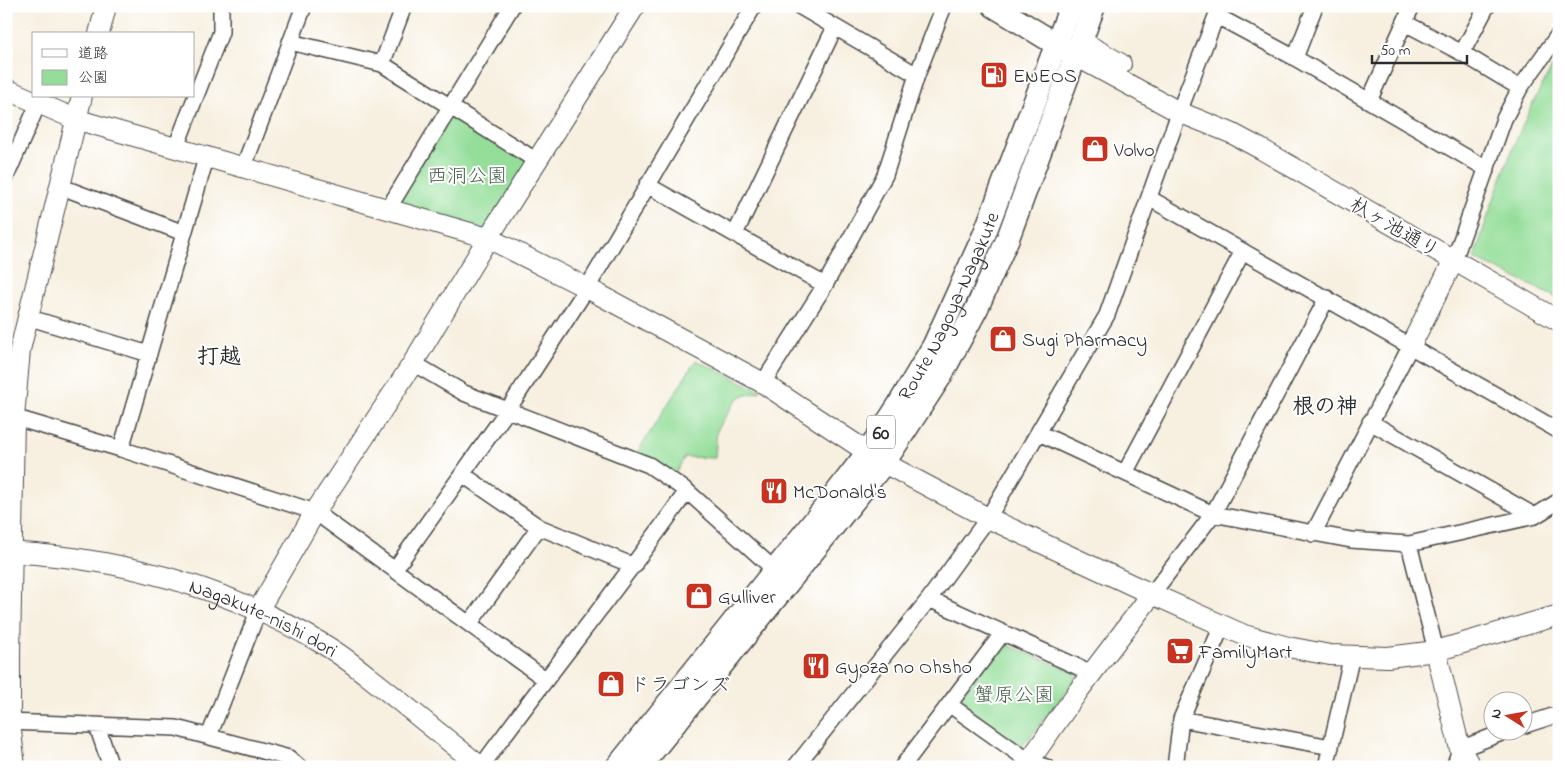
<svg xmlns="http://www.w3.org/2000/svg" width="1565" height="773" font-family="'Indie Flower','Klee One',sans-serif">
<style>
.green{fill:#94de9a;stroke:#608462}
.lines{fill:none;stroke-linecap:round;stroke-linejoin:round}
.street-casing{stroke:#4a4846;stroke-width:18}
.secondary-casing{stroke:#4a4846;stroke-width:22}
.primary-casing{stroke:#4a4846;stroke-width:25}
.street{stroke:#fff;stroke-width:15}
.secondary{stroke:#fff;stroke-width:20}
.primary{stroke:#fff;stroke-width:22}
.labels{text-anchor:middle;stroke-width:4;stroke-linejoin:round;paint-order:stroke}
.shield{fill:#fff;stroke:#6b6b6b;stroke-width:1}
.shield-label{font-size:19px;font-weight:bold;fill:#2b2b2b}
.poi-label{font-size:20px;fill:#2b2b2b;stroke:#fff;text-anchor:start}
.park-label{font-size:20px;fill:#4a614c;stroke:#fff}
.street-label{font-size:20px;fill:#2b2b2b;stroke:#fff}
.quarter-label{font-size:22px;font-weight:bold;fill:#2b2b2b;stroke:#fff}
</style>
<rect width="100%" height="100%" fill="#fff"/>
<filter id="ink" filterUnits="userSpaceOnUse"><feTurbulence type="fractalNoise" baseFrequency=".02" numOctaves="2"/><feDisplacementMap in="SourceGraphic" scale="10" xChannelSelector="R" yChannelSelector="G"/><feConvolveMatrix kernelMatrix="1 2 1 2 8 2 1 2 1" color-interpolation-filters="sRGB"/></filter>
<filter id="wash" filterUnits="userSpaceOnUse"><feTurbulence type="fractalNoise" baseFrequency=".0096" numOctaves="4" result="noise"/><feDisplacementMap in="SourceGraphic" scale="20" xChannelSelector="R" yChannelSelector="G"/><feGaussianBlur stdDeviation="1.12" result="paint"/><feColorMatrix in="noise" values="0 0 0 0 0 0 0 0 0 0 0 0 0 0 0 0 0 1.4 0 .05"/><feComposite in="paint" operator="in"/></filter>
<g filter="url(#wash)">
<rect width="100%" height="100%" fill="#f7efdf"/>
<path class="green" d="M1559,56V299L1474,258C1497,188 1520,119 1559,56Z
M451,111L532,160L486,232L395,206Z
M696,360L761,391L738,398L717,429L715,458L685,457L673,477L636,454Z
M1002,643L1077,673V678L1021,748L955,703Z"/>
</g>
<g filter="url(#ink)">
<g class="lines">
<defs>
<path id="street" d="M799,6L917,75
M1217,16L1295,58L1487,169
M1405,23L1462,53L1520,88
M290,42L382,64L537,161
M1462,53L1487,6
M1295,58L1315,6
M382,64L404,6
M1369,101L1412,6
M176,147L221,32V6
M244,166L304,6
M6,177L38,104
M647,185L825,285
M59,186L184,233
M1149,198L1559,431
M388,209L512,6
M735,234L835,27
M1454,260L1504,119L1520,88L1559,34
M27,317L149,354
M413,363L464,393L649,465L687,491L776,571
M763,383L825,285L885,175L917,75L944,6
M6,415L121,449L315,512L545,679
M1370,422L1535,516
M1039,433L1213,514L1351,540L1409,544L1535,516L1559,501
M121,449L207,155
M1125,473L1243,251
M462,474L539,527L634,566
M1313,534L1411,345
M1409,544L1436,651
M395,569L507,411L587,288L754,6
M1152,594L1213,514L1327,298
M929,599L1078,667L1092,676
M470,623L539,527
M950,705L1029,761L1046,767
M1181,719L1331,747
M6,722L176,728L289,758L299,767
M97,726L111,767
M1522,726L1559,714
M209,736L259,609
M481,767C548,674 621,585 687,491
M795,767L929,599L988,518L1107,315L1184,99L1220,6
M902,767L1002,634
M1175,767L1181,719L1218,635L1224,626
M1326,767L1352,655
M1454,767L1460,749L1509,730"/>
<g id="secondary">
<path d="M99,34L106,6"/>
<path d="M1081,41L1121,64"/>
<path d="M1076,56L1179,112L1231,133L1261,149L1559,321"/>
<path d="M6,89L75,119L488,238L587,288L763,383L884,463L988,518L1134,586L1244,635L1288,647L1330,655L1388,657L1436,651L1559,615"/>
<path d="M1411,345L1454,260"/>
<path id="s1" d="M6,552C118,557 226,587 323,644C346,657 366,675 387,691C418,716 450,742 481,767"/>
<path d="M259,609L315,512L413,363L488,238L635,6"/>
<path d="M1436,651L1460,749L1471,767"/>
<path d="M15,767L10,722V657L14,417L20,350L82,96"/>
<path d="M1025,767L1079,690L1152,594"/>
</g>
<g id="primary">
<path d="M994,6L1069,52"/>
<path id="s2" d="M617,767L823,510L868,452L898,406L934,345L984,235L1071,6"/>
<path d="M640,767L884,463L940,377L977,308L1008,238L1094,6"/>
</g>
</defs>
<use href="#street" class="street-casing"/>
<use href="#secondary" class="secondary-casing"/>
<use href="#primary" class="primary-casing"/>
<use href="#street" class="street"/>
<use href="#secondary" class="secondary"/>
<use href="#primary" class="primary"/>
</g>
</g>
<defs>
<symbol id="fuel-square" viewBox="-11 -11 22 22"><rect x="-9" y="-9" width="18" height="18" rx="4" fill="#c8321e" stroke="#fff"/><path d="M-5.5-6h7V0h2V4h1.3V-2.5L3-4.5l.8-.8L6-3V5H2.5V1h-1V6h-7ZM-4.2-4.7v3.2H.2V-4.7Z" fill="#fff"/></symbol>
<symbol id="shop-square" viewBox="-11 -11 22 22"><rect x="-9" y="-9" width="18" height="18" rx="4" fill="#c8321e" stroke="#fff"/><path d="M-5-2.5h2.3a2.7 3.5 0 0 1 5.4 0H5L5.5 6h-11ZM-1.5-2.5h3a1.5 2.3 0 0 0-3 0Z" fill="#fff"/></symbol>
<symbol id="restaurant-square" viewBox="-11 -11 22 22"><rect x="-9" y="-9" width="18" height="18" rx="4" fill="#c8321e" stroke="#fff"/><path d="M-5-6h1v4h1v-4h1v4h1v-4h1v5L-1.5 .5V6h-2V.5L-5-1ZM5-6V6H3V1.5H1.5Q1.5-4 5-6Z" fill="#fff"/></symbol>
<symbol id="supermarket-square" viewBox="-11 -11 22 22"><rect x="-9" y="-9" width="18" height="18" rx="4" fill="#c8321e" stroke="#fff"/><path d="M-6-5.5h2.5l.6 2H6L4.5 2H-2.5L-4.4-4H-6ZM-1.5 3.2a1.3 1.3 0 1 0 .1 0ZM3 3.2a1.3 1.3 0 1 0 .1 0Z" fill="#fff"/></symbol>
</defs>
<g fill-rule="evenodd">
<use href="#fuel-square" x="978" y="59" width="32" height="32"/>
<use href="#shop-square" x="1079" y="133" width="32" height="32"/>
<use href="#shop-square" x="987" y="323" width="32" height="32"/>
<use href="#restaurant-square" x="758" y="475" width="32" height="32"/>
<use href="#shop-square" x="683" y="580" width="32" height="32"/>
<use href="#supermarket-square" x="1164" y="635" width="32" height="32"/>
<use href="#restaurant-square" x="800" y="650" width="32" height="32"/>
<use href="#shop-square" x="595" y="668" width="32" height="32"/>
</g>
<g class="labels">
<rect class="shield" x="867" y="415.5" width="28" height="33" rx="4"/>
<g class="shield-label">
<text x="881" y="439">60</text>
</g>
<g class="poi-label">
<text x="1013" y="82">ENEOS</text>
<text x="1114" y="156">Volvo</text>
<text x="1022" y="346">Sugi Pharmacy</text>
<text x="793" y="498">McDonald's</text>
<text x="718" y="603">Gulliver</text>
<text x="1199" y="658">FamilyMart</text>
<text x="835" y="673">Gyoza no Ohsho</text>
<text x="630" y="691">ドラゴンズ</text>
</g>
<g class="park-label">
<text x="467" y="182">西洞公園</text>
<text x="1014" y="701">蟹原公園</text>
</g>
<g class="street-label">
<text transform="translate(1395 227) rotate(30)" y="7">杁ヶ池通り</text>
<text dy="7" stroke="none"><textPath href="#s2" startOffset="570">Route Nagoya-Nagakute</textPath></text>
<text dy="7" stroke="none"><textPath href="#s1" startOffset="268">Nagakute-nishi dori</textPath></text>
</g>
<g class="quarter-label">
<text x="219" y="363">打越</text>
<text x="1325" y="413">根の神</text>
</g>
</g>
<rect width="1565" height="773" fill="none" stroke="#fff" stroke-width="25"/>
<rect x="32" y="32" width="162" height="65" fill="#ffffff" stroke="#aaaaaa"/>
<rect x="42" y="49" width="25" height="8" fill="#ffffff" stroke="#aaaaaa"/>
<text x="78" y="58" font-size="15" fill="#2b2b2b">道路</text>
<rect x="42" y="70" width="25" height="15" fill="#94de9a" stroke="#aaaaaa"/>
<text x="78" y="82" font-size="15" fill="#2b2b2b">公園</text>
<g transform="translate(1508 716) rotate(281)"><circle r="24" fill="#ffffff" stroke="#aaaaaa"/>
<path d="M0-4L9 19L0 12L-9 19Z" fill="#c8321e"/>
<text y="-8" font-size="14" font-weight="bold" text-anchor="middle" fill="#2b2b2b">N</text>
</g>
<path d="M1372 55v8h95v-8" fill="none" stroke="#2b2b2b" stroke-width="2.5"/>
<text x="1380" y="55" font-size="15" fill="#2b2b2b" stroke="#ffffff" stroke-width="4" paint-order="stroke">50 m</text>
</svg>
